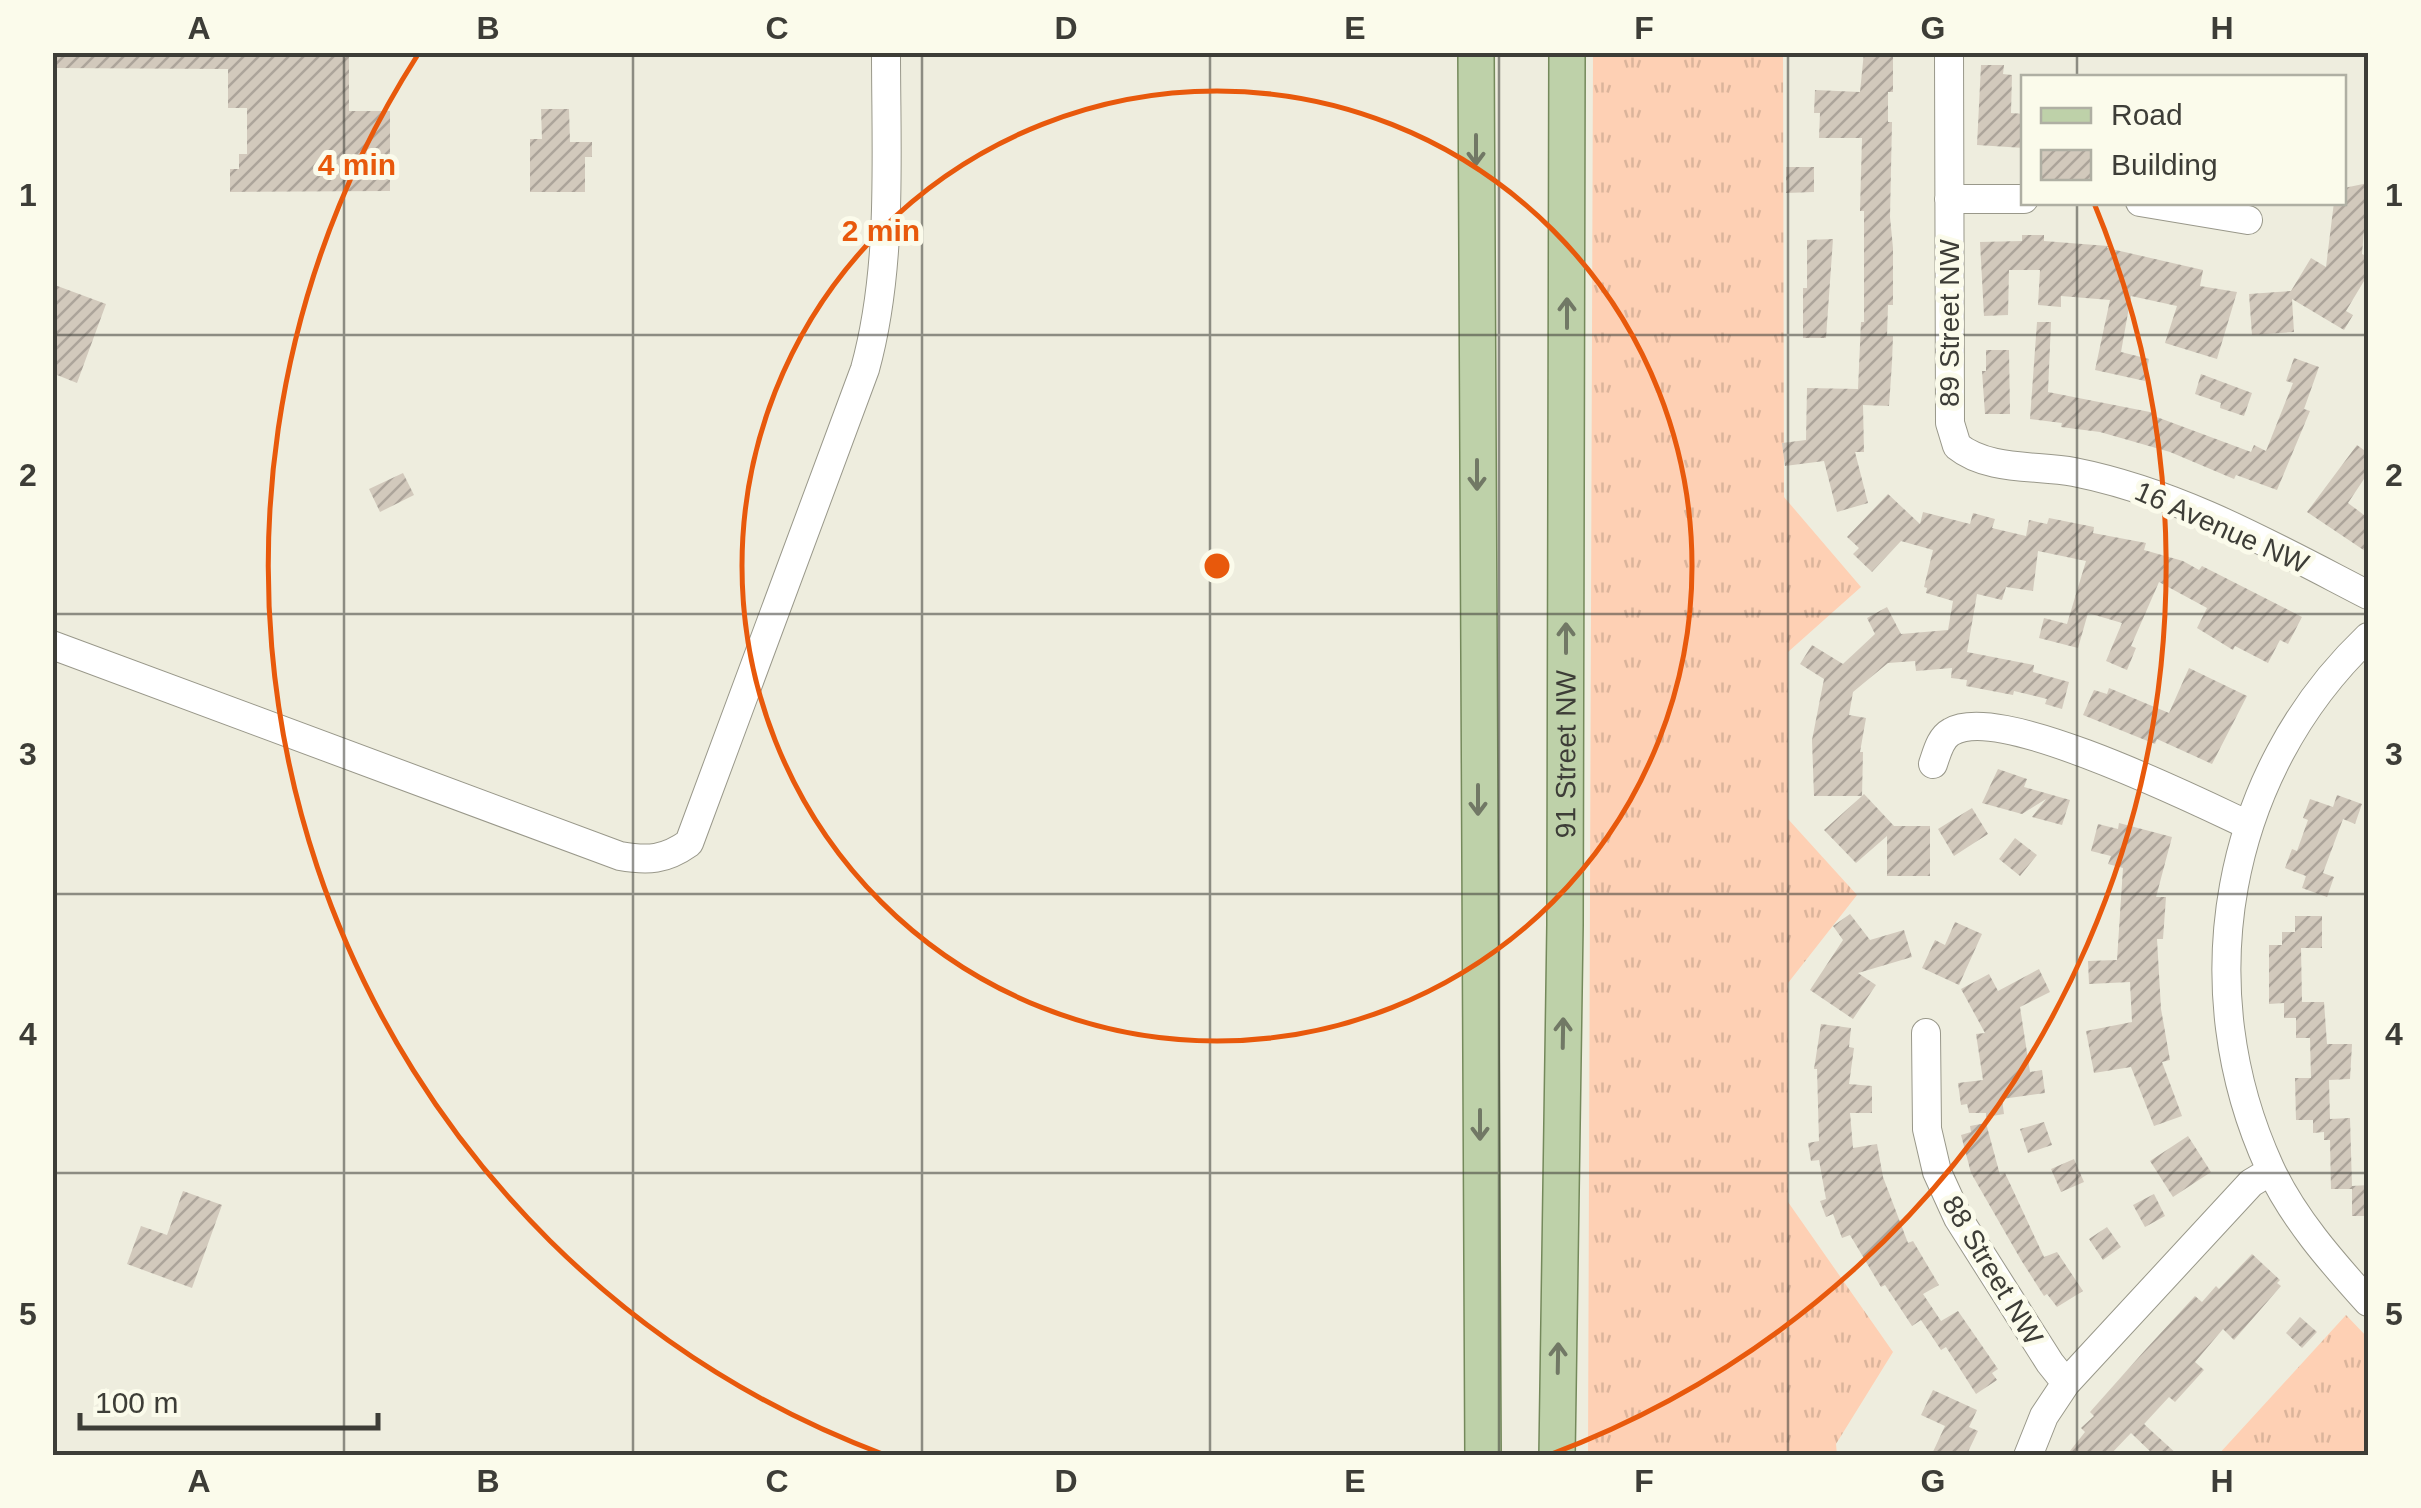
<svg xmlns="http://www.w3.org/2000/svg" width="2421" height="1508" font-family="Helvetica,sans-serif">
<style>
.grass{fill:url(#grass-tufts)}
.building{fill:url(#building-hatch)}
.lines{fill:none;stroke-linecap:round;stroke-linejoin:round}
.minor-casing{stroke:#99988a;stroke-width:30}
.major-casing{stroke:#74895b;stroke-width:38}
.minor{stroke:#fff;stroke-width:28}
.major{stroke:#bed1a9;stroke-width:35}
.oneway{stroke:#717865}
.grid{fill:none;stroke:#3d3d37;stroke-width:2.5;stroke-opacity:0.55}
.ring{fill:none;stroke:#e8590c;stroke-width:5}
.labels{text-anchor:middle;stroke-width:10;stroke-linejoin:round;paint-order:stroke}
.street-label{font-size:28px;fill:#3d3d37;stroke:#fbfbeb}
.centre{fill:#e8590c;stroke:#fbfbeb;stroke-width:5}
.ring-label{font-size:30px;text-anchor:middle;font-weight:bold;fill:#e8590c;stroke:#fbfbeb;stroke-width:10;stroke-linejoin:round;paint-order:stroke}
.neatline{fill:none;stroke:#3d3d37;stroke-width:4}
.grid-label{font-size:32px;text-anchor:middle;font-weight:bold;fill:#3d3d37}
</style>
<defs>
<pattern id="grass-tufts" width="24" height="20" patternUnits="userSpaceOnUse" patternTransform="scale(2.5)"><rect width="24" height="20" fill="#fed0b4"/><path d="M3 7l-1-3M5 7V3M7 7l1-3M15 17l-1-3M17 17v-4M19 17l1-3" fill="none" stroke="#dbb49b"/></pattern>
<pattern id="building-hatch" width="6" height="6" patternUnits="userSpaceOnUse" patternTransform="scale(2.5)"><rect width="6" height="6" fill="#d2c9bc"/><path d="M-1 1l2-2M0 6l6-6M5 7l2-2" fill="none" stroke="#aca49a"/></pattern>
</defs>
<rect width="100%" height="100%" fill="#eeedde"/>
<path class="grass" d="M1593,53H1783L1784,497L1861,587L1788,652V819L1857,895L1788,983V1202L1893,1352L1836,1444L1837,1455L1588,1456Z
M2346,1315L2368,1338V1455H2218Z"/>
<path class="building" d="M52,52H349V111H390V191L230,192V169H239V154H247V108H228V69L52,68Z
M1864,52H1893V92H1888V122H1892L1890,217L1893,248V305H1888L1887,336H1893L1892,362L1889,406L1863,405L1864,452H1855L1868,503L1837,512L1824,461L1785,466L1782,443L1806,440L1807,388L1858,389L1861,322H1864V211H1860L1862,138H1819L1820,113H1814L1815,90L1860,92Z
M1981,65H2004L2003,74L2012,75L2011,113L2024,114V148L1977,145Z
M541,109H569L570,142H592V157H585V192H530V139H542Z
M1786,167H1814V192L1786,193Z
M2368,183L2362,254L2368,257V283L2364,281L2346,311L2353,315L2344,330L2292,299L2294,332L2252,335L2249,294L2291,291L2311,258L2326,267L2334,202H2344V188Z
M2022,235H2044V241L2108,246L2107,248L2203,270L2200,286L2237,292L2217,359L2165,343L2177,306L2131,296L2121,352L2149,359L2145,381L2095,370L2110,300L2061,296V307L2038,305L2040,270H2009L2008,315L1984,316L1980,242L2022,241Z
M1833,239L1826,338H1803V288H1807V240Z
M52,284L106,304L77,383L52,373Z
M2037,322H2051L2048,392L2155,413L2154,416L2251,452L2254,445L2266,451L2293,383L2286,381L2294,358L2319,367L2304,409L2310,411L2277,490L2236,475L2234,479L2170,452L2100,432L2061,427L2062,423L2030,419Z
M1986,350H2009L2010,414H1985L1982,371H1986Z
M2201,374L2252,393L2244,416L2220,408L2221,403L2195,394Z
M2357,445L2368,453V473L2348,503L2368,518V553L2307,512Z
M403,473L414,495L380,512L369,489Z
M1888,494L1920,524L1923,512L1970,524L1973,513L1995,519L1992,528L2026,536L2029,520L2047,524L2049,518L2094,527L2093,533L2146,543L2144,550L2183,561L2199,570L2202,566L2302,617L2288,644L2280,640L2268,663L2235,646L2233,650L2197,628L2207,608L2159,582L2131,646L2136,648L2127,670L2106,661L2122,623L2088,613L2078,648L2039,638L2044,618L2067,624L2086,561L2038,551L2033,591L2006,587L2002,600L1977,594L1967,652L2034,665L2033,672L2069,682L2062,709L2045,704L2047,699L2014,691L2013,695L1966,686L1967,680L1951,678L1952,668L1916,671L1915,661L1888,663L1853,692L1849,715L1866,718L1860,752H1863L1862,796L1864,794L1894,826H1930V876H1887V836L1856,863L1824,830L1862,796H1814L1812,740L1824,679L1800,664L1812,645L1843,664L1875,634L1867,618L1887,607L1901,634L1948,630L1953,601L1926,593L1927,588L1924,587L1933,550L1901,541L1872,572L1853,554L1859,548L1847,537Z
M2189,668L2247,696L2212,764L2157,739L2155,744L2083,715L2094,690L2107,694L2109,688L2169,713Z
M1998,769L2027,779L2024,787L2070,800L2062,825L2032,817L2046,799L2022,814L1982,803Z
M2337,795L2362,804L2355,824L2343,819L2323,873L2334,877L2327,897L2302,888L2306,876L2285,868L2292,849L2297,851L2308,820L2303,818L2310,799L2333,807Z
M1972,808L1988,834L1954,856L1938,829Z
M2119,823L2172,837L2156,897H2166L2163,939H2157L2161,1009L2170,1060L2162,1062L2182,1116L2154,1126L2131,1067L2094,1073L2086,1031L2132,1022L2130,982L2089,984L2088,961L2117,960L2123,868L2108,864L2111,856L2091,851L2098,824L2118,829Z
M2015,838L2037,855L2020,876L1999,859Z
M1850,914L1870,940L1904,930L1912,957L1858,973L1876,985L1853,1019L1810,990L1843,940L1833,926Z
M2295,916H2322V948H2301L2302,1002H2324L2327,1044H2352L2350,1079L2329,1080L2330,1119L2350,1118L2352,1186L2368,1185V1216H2352V1189H2331L2330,1140H2324V1132L2313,1133V1120H2296L2295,1078H2311L2310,1038H2296V1018H2284V1003L2269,1004V945H2282V932H2295Z
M1955,922L1982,934L1959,985L1922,968L1935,940L1945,945Z
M2039,969L2050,992L2020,1007L2030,1072L2042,1070L2045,1093L2002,1099L2004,1114L1986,1117V1113H1969L1967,1104L1961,1105L1958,1083L1983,1080L1976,1034L1985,1033L1961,989L1989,974L1998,991Z
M1821,1024L1851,1028L1849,1047L1854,1048L1849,1084L1872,1086V1113H1850L1853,1148L1877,1144L1883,1177L1908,1243L1913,1241L1939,1285L1923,1294L1941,1321L1958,1311L1998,1369L1992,1373L1997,1380L1976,1394L1946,1347L1941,1350L1921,1320L1912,1326L1885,1285L1881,1287L1850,1235L1842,1238L1833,1214L1826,1217L1820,1201L1826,1199L1819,1160L1811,1161L1808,1143L1819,1141L1817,1069H1814Z
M2044,1122L2052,1145L2028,1153L2020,1129Z
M1986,1123L2000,1175L2005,1173L2044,1257L2057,1252L2083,1291L2057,1307L2047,1294L2044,1296L2021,1260L1971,1173L1961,1135L1971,1132L1970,1126Z
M2188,1136L2211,1172L2173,1197L2150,1161Z
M2074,1159L2084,1182L2061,1192L2051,1169Z
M183,1191L222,1205L192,1288L127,1264L141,1226L167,1235Z
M2154,1194L2165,1216L2145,1227L2133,1205Z
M2107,1227L2121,1247L2103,1260L2089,1239Z
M2252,1254L2280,1280L2277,1283L2281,1286L2234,1340L2223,1329L2195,1362L2204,1370L2175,1402L2169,1397L2144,1424L2179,1456H2155L2131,1433L2109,1456H2066L2085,1432L2081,1428L2094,1416L2090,1412L2146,1349L2195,1296L2202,1302L2216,1286L2219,1289Z
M2300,1317L2317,1332L2302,1348L2286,1333Z
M1933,1390L1977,1410L1969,1427L1978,1431L1966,1456H1931L1945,1426L1921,1415Z"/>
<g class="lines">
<defs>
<path id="minor" d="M1949,52L1950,423L1957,446C1988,471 2036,465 2074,472C2180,493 2273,546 2368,595
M1949,199H2024
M2140,202L2248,220
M2368,637C2224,774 2187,988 2270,1168C2293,1218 2332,1262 2368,1302
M52,645L620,856C648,861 665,860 689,843L865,369C893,267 886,158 886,52
M1933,764C1937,753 1940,738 1951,732C1999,703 2197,801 2248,825
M1926,1033L1927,1129L1937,1172L1958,1218L2050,1363L2066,1383
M2028,1456L2044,1416L2066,1383L2251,1183L2271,1171"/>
<g id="major">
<path d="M1476,52L1483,1456"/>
<path id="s1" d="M1557,1456L1565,925L1567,52"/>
</g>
</defs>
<use href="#minor" class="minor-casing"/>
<use href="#major" class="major-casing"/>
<use href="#minor" class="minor"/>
<use href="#major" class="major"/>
</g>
<defs><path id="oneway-shaft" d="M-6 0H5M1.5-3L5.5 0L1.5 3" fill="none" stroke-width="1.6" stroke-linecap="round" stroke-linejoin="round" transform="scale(2.5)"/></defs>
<g class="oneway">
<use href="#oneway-shaft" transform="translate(1476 150) rotate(90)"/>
<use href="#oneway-shaft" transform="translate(1567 313) rotate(-90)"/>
<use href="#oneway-shaft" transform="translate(1477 475) rotate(90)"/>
<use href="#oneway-shaft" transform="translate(1566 638) rotate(-90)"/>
<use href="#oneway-shaft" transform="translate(1478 800) rotate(90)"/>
<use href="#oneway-shaft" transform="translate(1563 1033) rotate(-89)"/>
<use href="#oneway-shaft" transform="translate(1480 1125) rotate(90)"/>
<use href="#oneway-shaft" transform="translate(1558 1358) rotate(-89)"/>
</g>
<path class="grid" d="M344,52V1456M633,52V1456M922,52V1456M1210,52V1456M1499,52V1456M1788,52V1456M2077,52V78M2077,202V1456M52,335H2368M52,614H2368M52,894H2368M52,1173H2368"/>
<g class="ring">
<circle cx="1217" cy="566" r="475"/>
<path d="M885 1455A949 949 0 0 1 417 56M2094 203A949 949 0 0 1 1549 1455"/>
</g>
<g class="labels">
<g class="street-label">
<text transform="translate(1949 323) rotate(-90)" y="10">89 Street NW</text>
<text transform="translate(2222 527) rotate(24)" y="10">16 Avenue NW</text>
<text dy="10" stroke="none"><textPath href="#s1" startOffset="702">91 Street NW</textPath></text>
<text transform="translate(1993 1270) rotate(59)" y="10">88 Street NW</text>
</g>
</g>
<circle cx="1217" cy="566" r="15" class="centre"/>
<g class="ring-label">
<text x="357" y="175">4 min</text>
<text x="881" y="241">2 min</text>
</g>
<rect width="2421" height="1508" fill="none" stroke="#fbfbeb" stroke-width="110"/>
<rect x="2021" y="75" width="325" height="130" fill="#fbfbeb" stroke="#afafa3" stroke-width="2.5"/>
<rect x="2041" y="108" width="50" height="15" fill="#bed1a9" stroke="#afafa3" stroke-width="2.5"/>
<text x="2111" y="125" font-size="30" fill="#3d3d37">Road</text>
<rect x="2041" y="150" width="50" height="30" fill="url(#building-hatch)" stroke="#afafa3" stroke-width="2.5"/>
<text x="2111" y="175" font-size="30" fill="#3d3d37">Building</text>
<path d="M80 1413v15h298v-15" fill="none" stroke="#3d3d37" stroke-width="5"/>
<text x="95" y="1413" font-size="30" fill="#3d3d37" stroke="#fbfbeb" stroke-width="8" paint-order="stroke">100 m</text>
<rect x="55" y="55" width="2311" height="1398" class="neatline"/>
<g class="grid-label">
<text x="199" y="39">A</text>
<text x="488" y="39">B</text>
<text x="777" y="39">C</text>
<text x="1066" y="39">D</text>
<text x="1355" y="39">E</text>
<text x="1644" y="39">F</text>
<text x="1933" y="39">G</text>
<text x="2222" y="39">H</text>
<text x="28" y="206">1</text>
<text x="2394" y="206">1</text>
<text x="28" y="486">2</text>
<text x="2394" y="486">2</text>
<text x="28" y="765">3</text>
<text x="2394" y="765">3</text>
<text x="28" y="1045">4</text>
<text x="2394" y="1045">4</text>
<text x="28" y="1325">5</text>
<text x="2394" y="1325">5</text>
<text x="199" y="1492">A</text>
<text x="488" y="1492">B</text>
<text x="777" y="1492">C</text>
<text x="1066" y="1492">D</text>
<text x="1355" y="1492">E</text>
<text x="1644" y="1492">F</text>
<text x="1933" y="1492">G</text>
<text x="2222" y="1492">H</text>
</g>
</svg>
